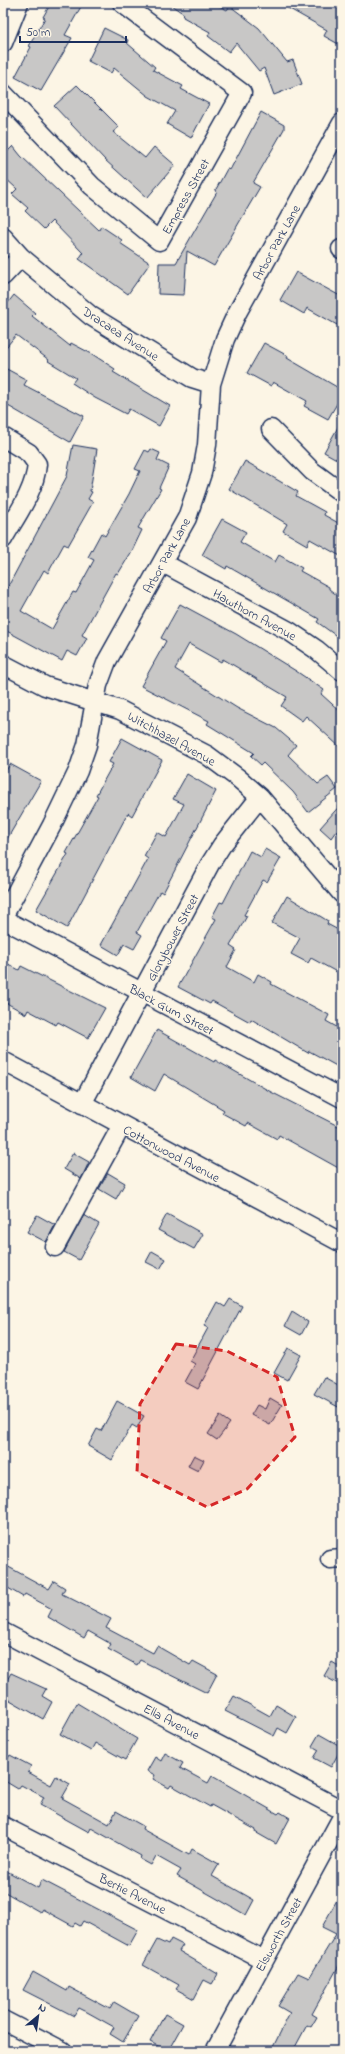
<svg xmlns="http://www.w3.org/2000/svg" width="345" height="2054" font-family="'Indie Flower',sans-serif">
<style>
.building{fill:#c8c7c6;stroke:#1b2f5e}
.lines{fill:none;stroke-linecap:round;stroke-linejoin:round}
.minor-casing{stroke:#1b2f5e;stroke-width:21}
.minor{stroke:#fcf5e5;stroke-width:18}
.marked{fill:#d62828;fill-opacity:0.2;stroke:#d62828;stroke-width:3;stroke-dasharray:8 5;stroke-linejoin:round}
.labels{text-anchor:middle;stroke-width:3;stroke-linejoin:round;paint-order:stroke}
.street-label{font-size:13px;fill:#1b2f5e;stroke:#fcf5e5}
</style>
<rect width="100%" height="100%" fill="#fcf5e5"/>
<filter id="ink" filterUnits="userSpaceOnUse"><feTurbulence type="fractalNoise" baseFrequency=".025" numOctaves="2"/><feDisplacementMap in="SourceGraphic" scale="8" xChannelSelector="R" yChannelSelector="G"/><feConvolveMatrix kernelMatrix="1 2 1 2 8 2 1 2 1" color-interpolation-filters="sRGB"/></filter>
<g filter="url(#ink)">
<path class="building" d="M51,3H83L65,35L72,38L41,91L15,77L31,47L29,46L45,18L43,17Z
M168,3H214L227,10L230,6L259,28L287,62L293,60L302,84L274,95L264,68L259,71L236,43L229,52L208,36L210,32L183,17L184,14Z
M279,3H342V46L324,36L327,30Z
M104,28L128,40L127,43L155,67L153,70L183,86L181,89L209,104L191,138L167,124L175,111L148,96L114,68L111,73L88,61Z
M77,85L119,127L113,132L145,158L154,147L175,165L147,198L105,160L54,106Z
M261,112L284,125V129L253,183L260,187L247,209L214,266L187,251L184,295L158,294L159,263H176L217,192L215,191L227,169L230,170Z
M13,146L21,156L99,230L101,226L122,240L120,243L150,263L128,294L79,259L83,253L52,221L44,229L25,211L28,208L12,194L17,189L3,176V156Z
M296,272L342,297V317L337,325L307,308L304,314L280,300Z
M14,295L35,313L32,316L70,346L71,343L92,354L115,369L113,372L170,406L159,426L129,409L126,414L95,398L72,383L76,378L48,361L49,360L16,335L3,351V309Z
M264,343L288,356L287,358L342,390V395L328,419L304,406L307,401L273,382L271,386L247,373Z
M3,367L27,380L24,385L84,416L70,442L3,403Z
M342,420V462L324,452Z
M73,445L97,449L90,491L92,492L88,499L93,502L68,546L64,544L48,573L44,570L21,611L52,629L73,592L76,593L94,560L88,557L101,533L105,536L129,494L140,471L135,469L145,450L149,452L151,449L160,453L157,460L169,466L159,488L161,489L138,528L142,530L132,551L118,574L116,573L82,635L87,638L77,656L67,651L62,661L3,629V596L67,476Z
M245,461L298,492L296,496L325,512L324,515L342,525V557L310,539L307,545L283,531L287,524L229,489Z
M222,519L246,532L240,542L275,562L279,555L302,568L300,571L329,587V589L342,599V640L317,622L319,619L227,566L226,569L202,555Z
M180,604L236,634L296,671L324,690L321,694L342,713V749L306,716L302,721L281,706L287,697L223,659L221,662L189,644L175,669L237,708L276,728L296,745L288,755L318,784L328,777L337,789L308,812L293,792L263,763L261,765L251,756L254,753L207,724L209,721L141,686L166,641L161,638Z
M122,738L162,760L132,816L128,813L67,928L36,910L68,854L66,853L98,796L96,795L113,764L109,762Z
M10,764L41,781L3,846V776Z
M187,774L216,791L163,893L160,891L137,932L142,935L134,949L124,944L118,955L101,945L148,859L144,856L157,832L166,837L184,804L173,799Z
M342,803V836L336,831L331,838L320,828Z
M265,849L281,858L267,882L263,880L244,915L247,916L230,946L236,950L227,967L254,982L258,974L272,982L271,984L329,1015L326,1021L342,1030V1069L309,1051L308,1053L251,1019L250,1022L212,1001L210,1004L178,987L216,919L212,917L220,902L223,903L250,851L261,857Z
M287,896L328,921L327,924L342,932V975L311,958L308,963L291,954L300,938L272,923Z
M3,961L19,970L21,966L105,1008L88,1038L58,1022L56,1025L28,1010L26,1014L3,1001Z
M157,1030L214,1062L215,1060L271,1092L342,1128V1170L279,1135L277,1139L248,1123L246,1126L222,1113L224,1110L164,1074L155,1091L131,1077Z
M73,1153L89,1162L81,1179L64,1169Z
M108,1173L125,1183L116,1199L99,1189Z
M167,1214L203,1234L194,1249L158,1230Z
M37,1215L55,1225L46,1242L27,1232Z
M84,1215L99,1224L79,1260L64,1252Z
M152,1251L166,1259L160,1269L146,1262Z
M230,1299L242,1306L198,1389L185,1382L195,1364L190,1361L208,1328L204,1326L217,1302L225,1307Z
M292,1312L308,1322L301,1335L285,1326Z
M288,1348L301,1355L287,1380L274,1373Z
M324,1377L342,1387V1409L314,1394Z
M270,1398L282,1405L270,1425L251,1415L257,1405L265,1409Z
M117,1401L144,1416L137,1428L132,1425L112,1460L88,1446L97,1429L101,1431Z
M220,1416L230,1423L217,1440L208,1434Z
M194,1455L204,1460L198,1471L188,1466Z
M3,1564L49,1589L54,1581L65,1588L62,1594L111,1619L106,1628L153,1653L157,1646L190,1665L193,1661L217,1674L207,1693L140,1660L137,1665L108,1649L111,1644L88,1631L84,1638L48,1617L52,1609L25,1594L23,1597L3,1585Z
M332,1662L342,1668V1686L324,1676Z
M11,1673L46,1689L42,1696L52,1702L43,1719L3,1696V1687Z
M234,1696L270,1716L276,1705L296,1717L287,1733L278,1728L274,1736L225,1711Z
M77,1703L137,1739L125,1760L95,1743L91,1751L60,1734Z
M319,1734L342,1747L331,1767L314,1758L319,1750L312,1746Z
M165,1753L183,1763L180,1768L208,1783L212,1776L278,1814L280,1812L290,1818L276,1844L255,1832L256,1830L211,1805L210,1807L171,1785L169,1788L153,1779L155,1775L147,1771L155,1757L161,1761Z
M10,1755L31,1766L28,1772L51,1785L56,1776L70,1784L62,1798L109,1824L116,1811L143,1826L142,1829L189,1855L192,1849L219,1864L212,1876L254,1900L246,1915L177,1876L181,1870L156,1856L151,1865L140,1859L141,1856L91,1828L89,1832L40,1805L44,1797L21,1785L18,1789L3,1780V1756L8,1758Z
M3,1869L38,1888L42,1880L138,1930L129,1946L83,1921L80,1926L75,1923L73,1926L42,1909L40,1912L3,1891Z
M342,1891V1960L312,2014L317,2017L311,2027L307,2025L293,2051H271L290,2013L278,2006L298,1973L309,1978L336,1934L322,1927Z
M171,1939L183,1945L179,1951L218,1974L212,1984L204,1980L194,1999L176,1989L179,1985L143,1965L157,1940L168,1945Z
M33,1972L67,1991L69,1987L110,2009L114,2002L138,2016L123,2042L110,2034L114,2027L87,2012L79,2008L74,2016L23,1990Z
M165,2014L183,2024L168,2051L150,2042Z"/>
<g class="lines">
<defs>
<path id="minor" d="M3,43L19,3
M3,93L92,186L159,241L242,93L122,3
M3,237L21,257L91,316L192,378L211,384
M341,249H342
M3,276L21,257
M271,429L312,471L342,493
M3,437L29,453L37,464C35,491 16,516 3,539
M163,563L289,631L317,650L342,671
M3,664L45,686L120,710L207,755L238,778L260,797L342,894
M3,917L52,825L78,771L87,745L98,685L107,661L187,518L202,473L207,445L211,384L225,339L237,313L342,123
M3,919L342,1098
M3,1061L342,1243
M82,1104L210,864L222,845L260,797
M55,1247L122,1125
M330,1559L342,1558
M3,1632L342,1810
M3,1826L264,1960
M3,2020L63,2051
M215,2051L342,1817"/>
</defs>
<use href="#minor" class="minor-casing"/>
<use href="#minor" class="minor"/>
</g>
</g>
<path class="marked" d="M176,1344L227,1351L277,1377L295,1437L247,1489L207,1507L137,1472L140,1404Z"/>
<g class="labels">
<g class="street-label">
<text transform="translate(185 196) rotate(-61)" y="5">Empress Street</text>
<text transform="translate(276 242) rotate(-61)" y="5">Arbor Park Lane</text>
<text transform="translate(121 333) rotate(33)" y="5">Dracaea Avenue</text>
<text transform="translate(166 555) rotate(-61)" y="5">Arbor Park Lane</text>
<text transform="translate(255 614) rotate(29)" y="5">Hawthorn Avenue</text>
<text transform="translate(172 738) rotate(29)" y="5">Witchhazel Avenue</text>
<text transform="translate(172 937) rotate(-62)" y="5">Glorybower Street</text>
<text transform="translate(172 1009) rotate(28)" y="5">Black Gum Street</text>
<text transform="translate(172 1153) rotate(28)" y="5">Cottonwood Avenue</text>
<text transform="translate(172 1721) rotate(28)" y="5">Ella Avenue</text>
<text transform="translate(133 1893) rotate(27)" y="5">Bertie Avenue</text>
<text transform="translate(278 1934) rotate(-61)" y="5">Elsworth Street</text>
</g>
</g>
<rect width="345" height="2054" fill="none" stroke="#fcf5e5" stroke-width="16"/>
<rect x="8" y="8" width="329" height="2038" fill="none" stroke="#1b2f5e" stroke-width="1.5" filter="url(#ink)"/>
<g transform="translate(38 2016) rotate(29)" stroke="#fcf5e5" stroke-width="3" paint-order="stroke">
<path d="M0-3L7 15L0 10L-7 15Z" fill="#1b2f5e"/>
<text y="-6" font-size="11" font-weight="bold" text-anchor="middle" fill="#1b2f5e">N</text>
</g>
<path d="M20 36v6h106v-6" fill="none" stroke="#1b2f5e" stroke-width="2"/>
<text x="26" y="36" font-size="12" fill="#1b2f5e" stroke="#fcf5e5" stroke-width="3" paint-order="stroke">50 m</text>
</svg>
